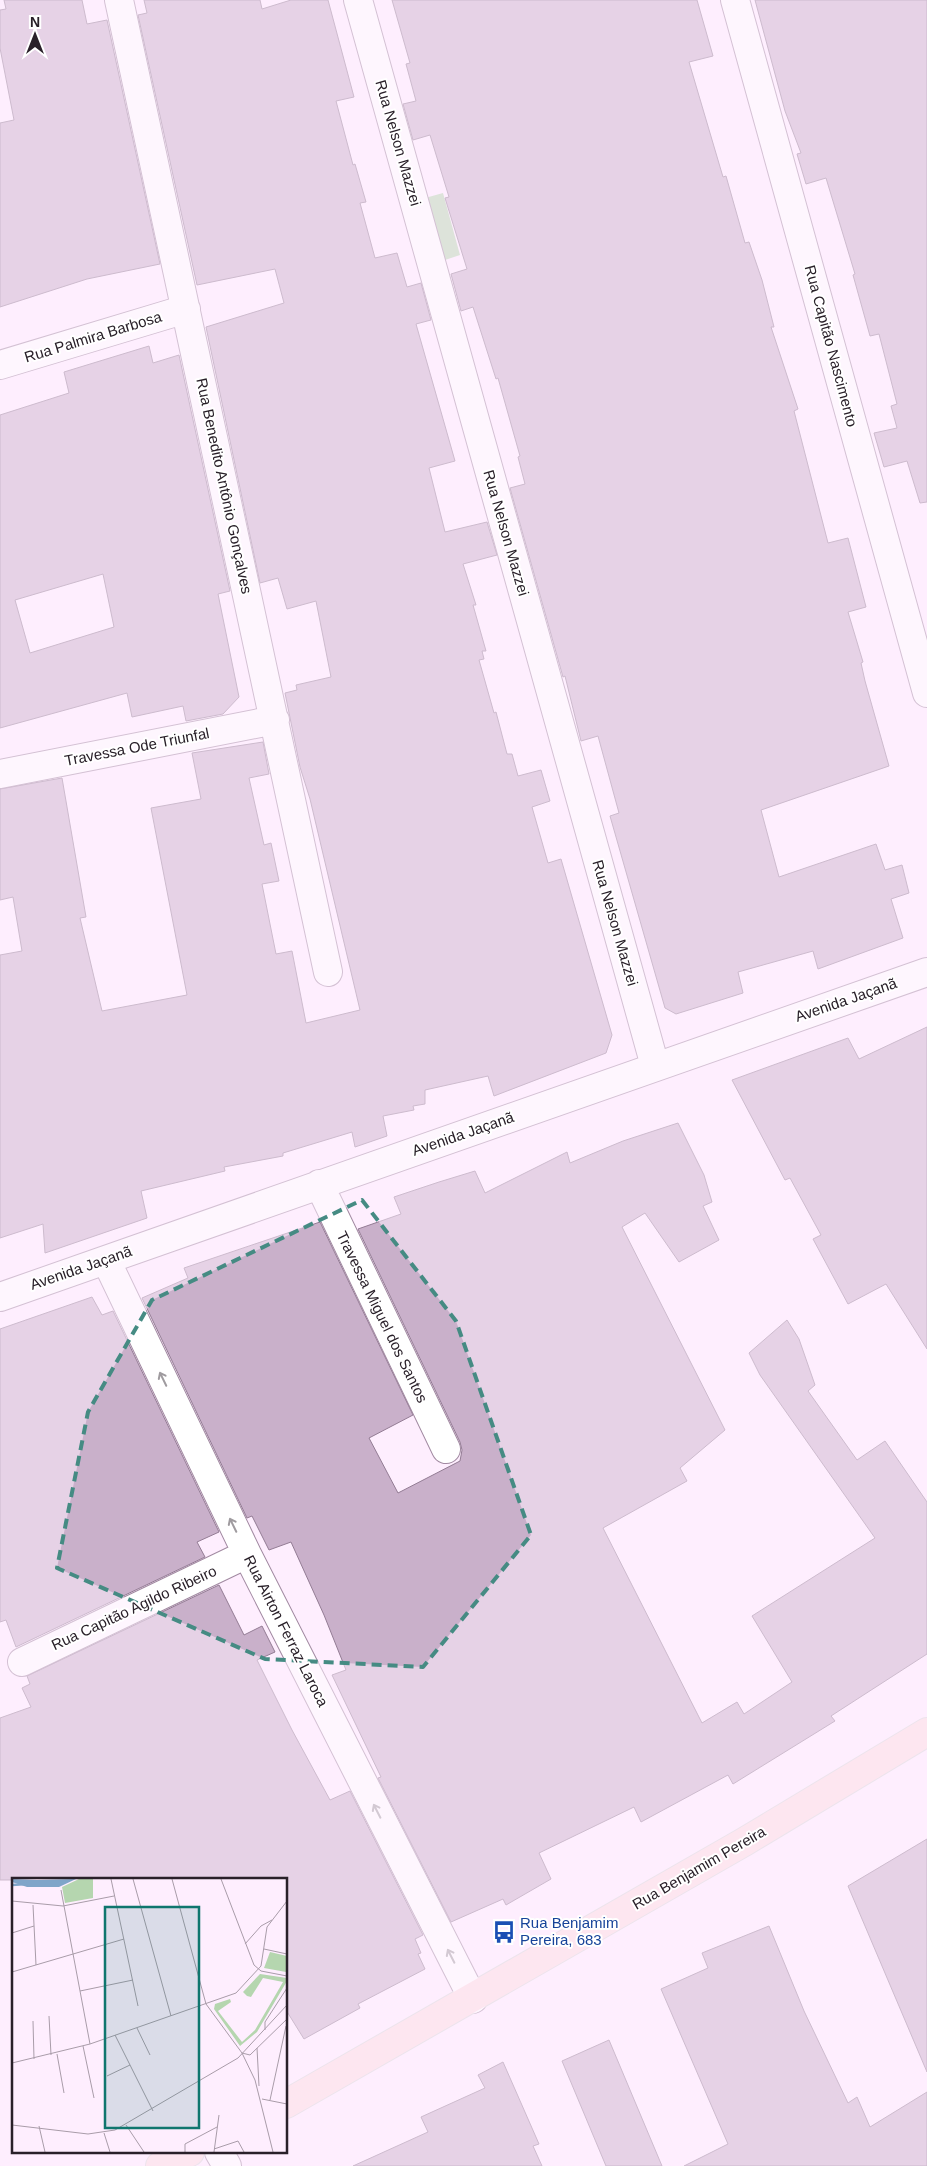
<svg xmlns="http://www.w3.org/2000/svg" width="927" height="2166" font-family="Helvetica,sans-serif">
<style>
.green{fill:#b5d6af}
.building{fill:#c9b0ca;stroke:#937c94;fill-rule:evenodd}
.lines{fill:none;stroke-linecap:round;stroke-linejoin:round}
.minor-casing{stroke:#a28aa2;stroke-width:30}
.major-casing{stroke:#d8d7d8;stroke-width:30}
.minor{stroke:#fff;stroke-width:28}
.major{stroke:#fddbe0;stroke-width:28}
.oneway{stroke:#9f9b9f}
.marked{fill:none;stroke:#458b83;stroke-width:4;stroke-dasharray:10 6;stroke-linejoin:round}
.labels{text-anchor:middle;stroke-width:4;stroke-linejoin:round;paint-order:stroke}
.street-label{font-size:15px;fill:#292029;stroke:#fff}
.transit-label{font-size:15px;fill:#164399;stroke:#fff;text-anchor:start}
.inset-river{fill:none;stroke:#7fa5c9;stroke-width:2.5}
.inset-road{fill:none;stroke:#a99ca9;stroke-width:1}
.view{fill:#0f766e;fill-opacity:0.15;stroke:#0f766e;stroke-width:2.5}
.inset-edge{fill:none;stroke:#292029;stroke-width:2.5}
</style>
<rect width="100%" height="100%" fill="#feeefe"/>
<path class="green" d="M443,193L460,255L436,263L418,200Z"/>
<path class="building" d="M4,0H82L87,24L107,20L160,264L87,279L0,307V123L14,120L0,48V10L6,9Z
M144,0H260L262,9L291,0H328L354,97L336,101L353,165L355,164L366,202L360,203L375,258L397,253L407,287L421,283L431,320L416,324L455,461L429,468L445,532L487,522L497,555L463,564L476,605H473L486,651H482L484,659L479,660L494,713L496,712L507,754H512L518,776L541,770L550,801L532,807L548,863L561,859L612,1035L606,1053L494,1096L488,1076L425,1090V1104L413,1106L414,1110L383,1116L387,1136L355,1147L352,1132L283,1153V1156L224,1167L225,1171L141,1191L147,1218L45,1253L43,1224L0,1238V955L22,951L13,897L0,900V789L62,778L86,917L80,918L102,1011L187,995L151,808L201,799L192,753L263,742L269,774L249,778L264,845L271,843L279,881L262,884L276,954L292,951L306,1023L360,1010L310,799L300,767L285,693L297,690L296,685L331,677L316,601L287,609L278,578L260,583L206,327L284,303L275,269L197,285L138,15L147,13Z
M392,0H697L713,56L689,62L723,177L726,176L745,243L749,242L762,280L774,327H771L798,409L794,411L828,543L848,538L866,607L848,612L863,662L861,663L865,681L889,766L761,810L779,877L876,844L885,870L902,865L909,893L891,899L903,938L818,969L813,951L738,972L743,993L676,1014L665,1008L610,816L619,813L598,736L581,741L565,676L563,677L510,488L525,484L518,457L520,456L498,378L496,379L473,307L461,311L451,274L467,269L445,198L449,197L430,135L413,140L403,104L416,101L406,64L410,63Z
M755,0H927V502L920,503L907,461L884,467L874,433L897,428L891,406L897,404L879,334L870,336L853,275L855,274L826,178L806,184L797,154L801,153L785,111Z
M149,346L153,363L179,355L230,591L218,594L239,697L223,714L186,721L183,706L132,717L127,693L0,728V415L69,393L64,372ZM103,574L114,627L30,653L15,600Z
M927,1027V1349L886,1284L848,1304L813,1239L821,1235L790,1178L785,1180L732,1080L848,1038L859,1059Z
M678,1123L704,1175L712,1202L703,1206L719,1240L679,1262L645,1213L622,1227L725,1430L680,1468L687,1481L603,1528L702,1723L737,1702L744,1714L792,1682L752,1616L875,1538L760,1375L749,1353L787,1320L799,1339L815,1385L808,1391L857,1460L885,1441L927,1502V1654L831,1716L835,1721L733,1784L728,1775L641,1822L634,1807L539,1853L551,1879L506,1905L503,1899L451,1922L378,1778L381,1777L332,1675L346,1670L324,1615L291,1542L269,1550L252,1516L247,1518L142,1298L188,1278L184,1268L320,1222L413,1415L369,1438L398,1493L460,1461L462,1450L460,1442L358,1229L401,1214L394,1197L439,1182L475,1171L485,1193L567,1152L570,1163L623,1141Z
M92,1297L102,1315L113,1311L219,1532L197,1542L205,1557L16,1647L6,1620L0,1622V1329Z
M219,1585L244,1635L262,1626L275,1652L257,1660L292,1730L330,1800L350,1791L423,1935L415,1939L421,1953L418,1954L425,1969L358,2004L360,2008L304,2039L286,2010V1880H0V1718L31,1707L22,1688L30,1684L27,1676Z
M927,1839V2072L848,1886Z
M769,1926L804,2011L848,2103L857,2097L870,2127L927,2092V2166H684L728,2144L661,1989L708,1968L702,1953Z
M609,2040L662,2166H606L562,2061Z
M503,2062L539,2144L533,2146L542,2166H353L428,2132L421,2117L485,2088L478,2075Z"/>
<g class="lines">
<defs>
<path id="minor" d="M119,0L328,972
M358,0L655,1066
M735,0L927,693
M0,365L186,309
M0,774L275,720
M319,1184L446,1449
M106,1260L247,1554L473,1999
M0,1297L927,972
M22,1662L247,1554
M219,2152L227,2166"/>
<path id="major" d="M286,2104L744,1842L927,1732
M160,2166L190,2152"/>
</defs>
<use href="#minor" class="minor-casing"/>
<use href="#major" class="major-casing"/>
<use href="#minor" class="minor"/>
<use href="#major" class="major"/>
</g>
<defs><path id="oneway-shaft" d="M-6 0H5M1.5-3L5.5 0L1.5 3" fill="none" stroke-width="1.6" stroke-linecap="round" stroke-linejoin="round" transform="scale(1.25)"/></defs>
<g class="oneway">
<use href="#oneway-shaft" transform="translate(163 1379) rotate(-116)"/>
<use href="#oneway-shaft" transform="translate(233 1525) rotate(-116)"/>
<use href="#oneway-shaft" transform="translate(377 1811) rotate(-117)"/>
<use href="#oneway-shaft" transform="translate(451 1956) rotate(-117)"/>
</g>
<path d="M0 0H927V2166H0ZM362,1200L456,1321L531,1535L423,1667L265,1659L57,1568L88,1412L152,1300Z" fill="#feeefe" fill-opacity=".55" fill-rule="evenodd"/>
<path class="marked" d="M362,1200L456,1321L531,1535L423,1667L265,1659L57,1568L88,1412L152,1300Z"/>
<defs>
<symbol id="bus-bare" viewBox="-9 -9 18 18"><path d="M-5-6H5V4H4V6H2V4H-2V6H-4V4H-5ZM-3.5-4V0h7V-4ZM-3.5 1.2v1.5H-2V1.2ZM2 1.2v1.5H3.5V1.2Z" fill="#1a4fb4" stroke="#fff" stroke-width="2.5" paint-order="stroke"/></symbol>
</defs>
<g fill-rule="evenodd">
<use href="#bus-bare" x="488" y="1916" width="32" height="32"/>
</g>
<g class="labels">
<g class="street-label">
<text transform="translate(398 143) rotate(74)" y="5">Rua Nelson Mazzei</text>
<text transform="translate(93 337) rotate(-17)" y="5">Rua Palmira Barbosa</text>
<text transform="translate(831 346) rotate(75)" y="5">Rua Capitão Nascimento</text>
<text transform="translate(224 486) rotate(78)" y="5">Rua Benedito Antônio Gonçalves</text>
<text transform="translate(506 533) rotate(74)" y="5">Rua Nelson Mazzei</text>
<text transform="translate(137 747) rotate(-11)" y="5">Travessa Ode Triunfal</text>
<text transform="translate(615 923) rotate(74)" y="5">Rua Nelson Mazzei</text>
<text transform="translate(846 1000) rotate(-19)" y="5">Avenida Jaçanã</text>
<text transform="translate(463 1134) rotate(-19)" y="5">Avenida Jaçanã</text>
<text transform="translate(81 1268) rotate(-19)" y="5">Avenida Jaçanã</text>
<text transform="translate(382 1317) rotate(64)" y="5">Travessa Miguel dos Santos</text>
<text transform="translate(134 1608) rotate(-25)" y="5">Rua Capitão Agildo Ribeiro</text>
<text transform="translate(286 1631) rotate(63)" y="5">Rua Airton Ferraz Laroca</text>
<text transform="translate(699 1868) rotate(-30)" y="5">Rua Benjamim Pereira</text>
</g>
<g class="transit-label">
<text x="520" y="1928">Rua Benjamim<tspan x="520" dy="17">Pereira, 683</tspan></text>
</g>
</g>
<g transform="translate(12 1878)">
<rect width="275" height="275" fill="#feeefe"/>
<path d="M67,1H81V20L53,25L50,9ZM258,74L275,78L274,94L252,90ZM248,96L275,100V103L245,154L228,168L202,131L203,126L218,121L219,124L206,133L230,164L243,152L271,104L251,100L239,119L235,118L231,114Z" fill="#b5d6af"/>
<path d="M0,1L25,2L64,1L47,9H15L0,4Z" fill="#7fa5c9"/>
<path class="inset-river" d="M0,7L15,6"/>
<path class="inset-road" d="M99,1L126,128M121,1L159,138M160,1L194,126L230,175L243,202L261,274M209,1L242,87L249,93L275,98M49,12L78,166M0,23L51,28L102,18M21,27L24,87M0,55L22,48M233,66L249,48L260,42M252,71L275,76M0,94L112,61M68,113L121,102M37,138L39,177M21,143L22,181M125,150L138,177M253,152V144L275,110M103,157L141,233M71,168L82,220M245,170L247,208M230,175L238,177L275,141M45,176L52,215M0,185L78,166L224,115L249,88L255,49L275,23M95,198L118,187M250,221L275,226M258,222L274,148M0,247L76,256L103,252L226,180L275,127M114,247L132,274M27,248L33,274M92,255L98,274M202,271L226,263L232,274M173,274V266L205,249M202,274L207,237"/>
<path class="view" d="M93,29H187V250H93Z"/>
<rect width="275" height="275" class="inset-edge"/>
</g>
<g transform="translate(35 35)" stroke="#ffffff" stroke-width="4" paint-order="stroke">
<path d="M0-4L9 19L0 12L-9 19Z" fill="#292029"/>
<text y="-8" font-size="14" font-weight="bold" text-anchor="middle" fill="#292029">N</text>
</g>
</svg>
